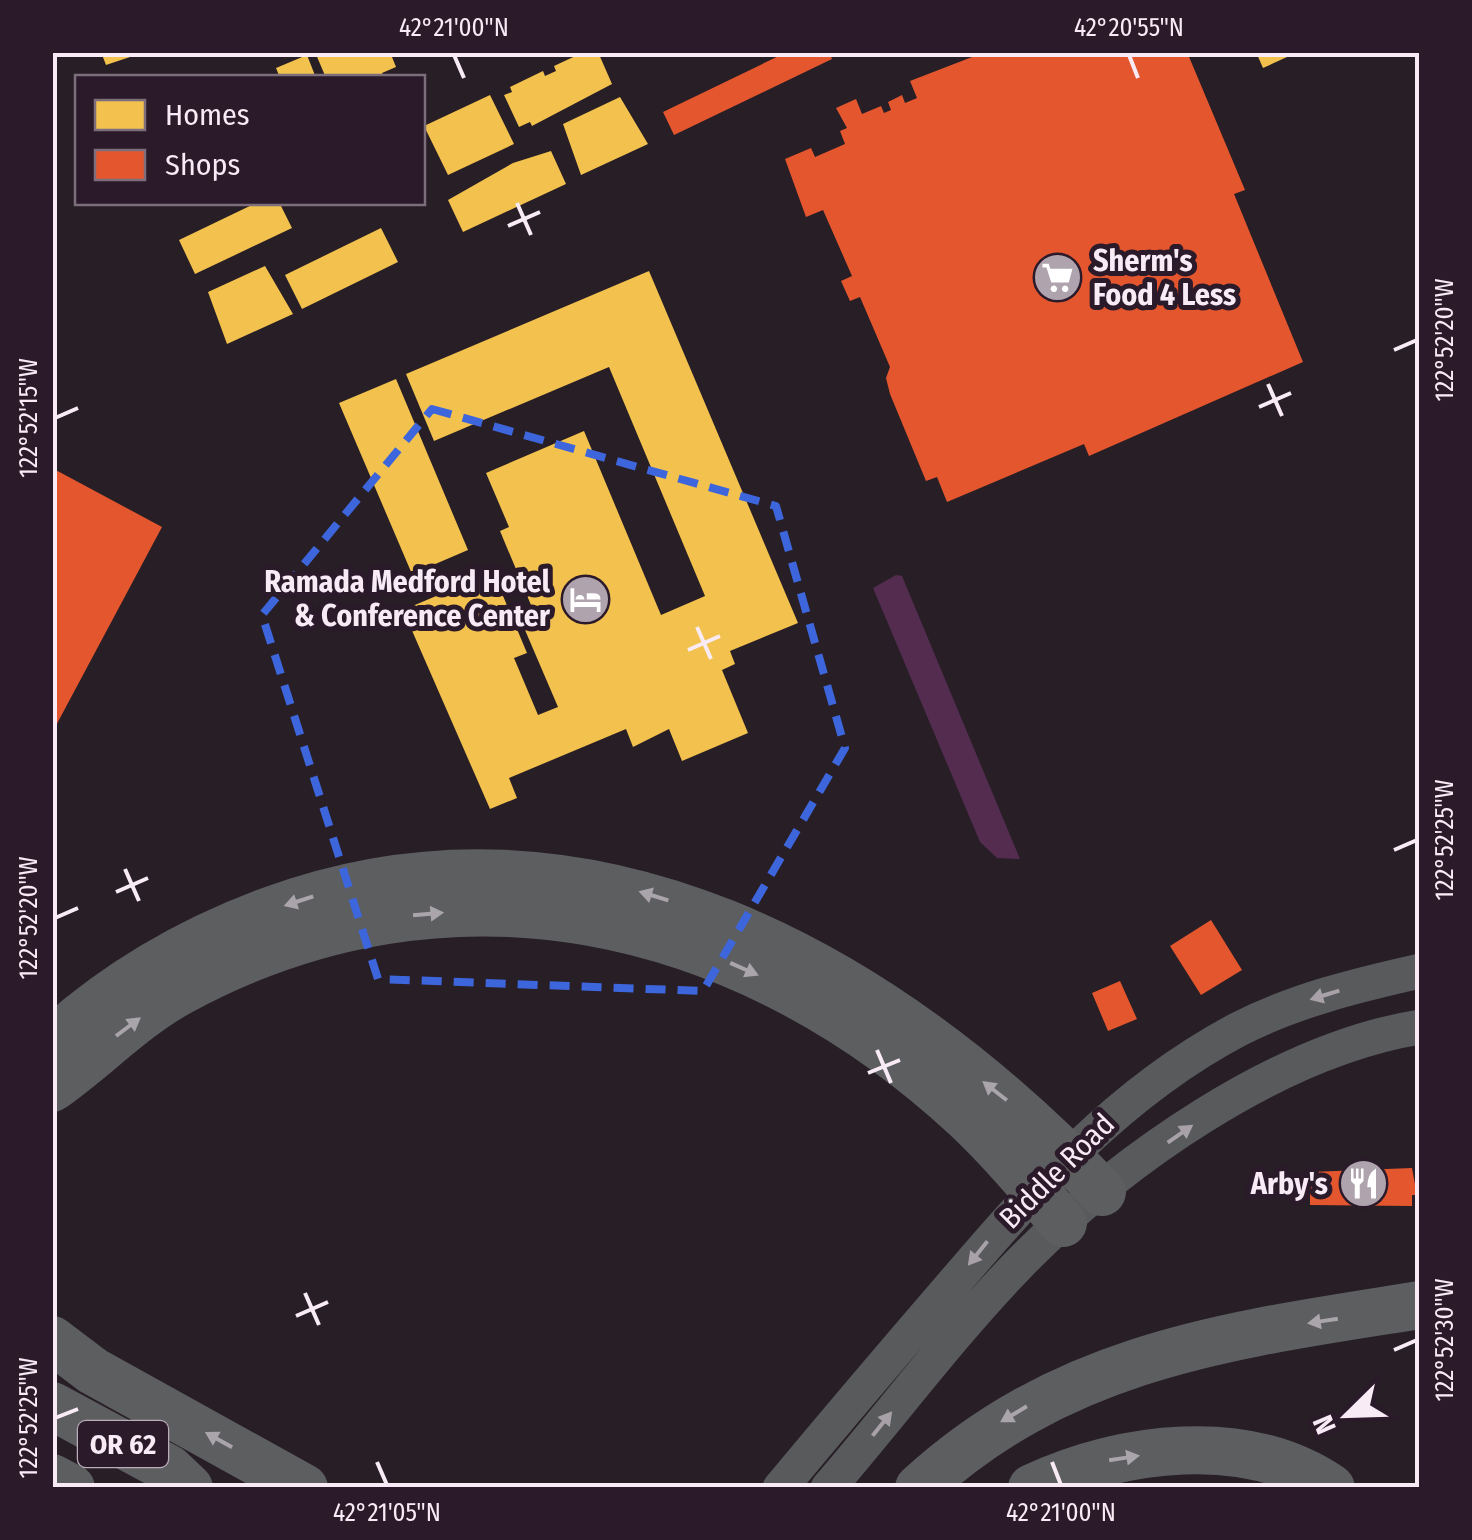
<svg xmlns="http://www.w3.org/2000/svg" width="1472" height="1540" font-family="'Fira Sans Condensed',sans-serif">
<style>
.green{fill:#532c50}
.homes{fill:#f2c14e}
.shops{fill:#e4572e}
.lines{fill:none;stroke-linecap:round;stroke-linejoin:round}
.secondary{stroke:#585a5b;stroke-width:35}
.highway{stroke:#5d5e60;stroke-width:48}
.oneway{fill:#aaa4ab}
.oneway2{fill:#a8a2a8}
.marked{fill:none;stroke:#3e66dc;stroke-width:8;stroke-dasharray:20 12;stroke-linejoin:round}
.ticks{fill:none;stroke:#f8ebf6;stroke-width:4}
.labels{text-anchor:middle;stroke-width:10;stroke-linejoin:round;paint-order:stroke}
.shield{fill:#2b1a2a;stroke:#baacb9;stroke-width:2.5}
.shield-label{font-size:28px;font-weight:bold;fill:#f8ebf6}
.poi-label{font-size:30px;font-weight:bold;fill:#f8ebf6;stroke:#2b1a2a;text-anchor:end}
.street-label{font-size:30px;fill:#f8ebf6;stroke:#2b1a2a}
.neatline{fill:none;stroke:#f8ebf6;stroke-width:4}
.ticks-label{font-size:25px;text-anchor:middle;fill:#f8ebf6}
</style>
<rect width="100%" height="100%" fill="#271e26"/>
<path class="green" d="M896,575L902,576L1020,859L997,858L980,842L873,588Z"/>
<path class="homes" d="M101,52H145L106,65Z
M315,52H390L396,67L382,73L384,78H326Z
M584,52H598L612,84L532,126L530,122L519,127L504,95L512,92L510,87L543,71L545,76L556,71L554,66Z
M1256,52H1298L1263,68Z
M307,55L316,78H280L276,68Z
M490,95L514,144L448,175L424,126Z
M620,97L648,144L581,175L563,124Z
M551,151L566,184L463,232L448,200L513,163Z
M258,202H279L292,228L195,274L179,240Z
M381,228L398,262L302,309L285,275Z
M265,266L293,314L227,344L208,292Z
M649,271L798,623L730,651L735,664L722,670L748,733L682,761L669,729L633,747L626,729L509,778L517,798L490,809L403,610L493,572L527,653L514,658L538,715L558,707L522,623L536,617L500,531L509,527L486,473L584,431L661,615L705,596L609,367L434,441L406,374Z
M396,379L468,550L412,574L339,403Z"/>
<path class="shops" d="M787,52H829L832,59L674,135L663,112Z
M985,52H1187L1245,190L1234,194L1303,362L1089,456L1084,444L947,502L937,477L926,481L890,394L886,378L890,367L860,297L850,301L841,281L852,276L823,210L806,217L785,159L811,148L815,157L845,144L840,131L847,128L836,108L856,99L862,114L881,106L884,113L891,110L888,102L902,95L905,103L917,98L910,81Z
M52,468L162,527L52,733Z
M1211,920L1242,970L1201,995L1170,946Z
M1120,981L1137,1019L1108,1031L1092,993Z
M1412,1168L1417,1195H1412V1206L1310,1205V1172Z"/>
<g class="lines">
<path class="secondary" d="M780,1488C835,1422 891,1356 947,1291C1034,1189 1119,1092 1239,1029C1296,1000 1358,985 1420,971
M828,1488C893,1413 951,1334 1020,1263C1120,1161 1277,1050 1420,1027"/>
<path class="highway" d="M52,1041C117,982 190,940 272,910C587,795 888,966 1102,1192
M52,1088C96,1057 132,1018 179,992C450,844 745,912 966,1117C1001,1150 1032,1187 1063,1223
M52,1340L93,1371L304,1488
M52,1406L169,1469L189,1488
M52,1478L71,1488
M919,1488C1065,1354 1232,1335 1420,1305
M1032,1488C1121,1447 1245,1429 1331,1488"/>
</g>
<defs><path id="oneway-solid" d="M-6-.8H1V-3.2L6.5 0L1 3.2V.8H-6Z" transform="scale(2.5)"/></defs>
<g class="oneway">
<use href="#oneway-solid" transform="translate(654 896) rotate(-163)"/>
<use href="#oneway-solid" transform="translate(299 901) rotate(162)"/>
<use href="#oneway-solid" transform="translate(428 914) rotate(-5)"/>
<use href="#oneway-solid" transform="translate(744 969) rotate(24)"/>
<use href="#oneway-solid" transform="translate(128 1027) rotate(-37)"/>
<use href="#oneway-solid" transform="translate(995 1091) rotate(-142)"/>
<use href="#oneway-solid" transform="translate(1323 1321) rotate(171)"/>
<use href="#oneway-solid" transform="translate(1014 1414) rotate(149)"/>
<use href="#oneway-solid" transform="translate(219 1440) rotate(-151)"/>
<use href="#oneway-solid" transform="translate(1124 1458) rotate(-9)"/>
</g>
<g class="oneway2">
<use href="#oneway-solid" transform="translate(1325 995) rotate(163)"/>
<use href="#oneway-solid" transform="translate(1180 1134) rotate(-35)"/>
<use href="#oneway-solid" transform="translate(978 1253) rotate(129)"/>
<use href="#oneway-solid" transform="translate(882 1424) rotate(-51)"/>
</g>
<path class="marked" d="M432,409L776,506L845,748L703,991L378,979L262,615Z"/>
<path class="ticks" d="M454,55L464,78M1129,55L1138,78M517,203L531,235M508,226L540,212M1394,350L1417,340M1268,384L1282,416M1259,407L1291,393M55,418L78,408M697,627L711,659M688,650L720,636M1394,850L1417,840M125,869L139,901M116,892L148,878M55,918L78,908M877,1050L891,1083M868,1073L900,1060M305,1293L319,1325M296,1316L328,1302M1394,1350L1417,1340M55,1418L78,1409M377,1462L387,1485M1052,1462L1061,1485"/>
<defs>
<symbol id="supermarket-disc" viewBox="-11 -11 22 22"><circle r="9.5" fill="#afa3ad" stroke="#2b1a2a"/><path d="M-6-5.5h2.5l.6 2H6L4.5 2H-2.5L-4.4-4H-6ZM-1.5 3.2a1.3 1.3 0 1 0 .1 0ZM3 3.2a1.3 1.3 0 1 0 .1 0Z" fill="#fff"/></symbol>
<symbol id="hotel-disc" viewBox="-11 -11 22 22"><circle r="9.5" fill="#afa3ad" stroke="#2b1a2a"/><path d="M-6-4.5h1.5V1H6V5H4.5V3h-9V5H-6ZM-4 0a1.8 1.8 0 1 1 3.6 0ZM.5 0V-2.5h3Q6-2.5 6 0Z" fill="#fff"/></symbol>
<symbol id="restaurant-disc" viewBox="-11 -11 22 22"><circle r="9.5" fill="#afa3ad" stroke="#2b1a2a"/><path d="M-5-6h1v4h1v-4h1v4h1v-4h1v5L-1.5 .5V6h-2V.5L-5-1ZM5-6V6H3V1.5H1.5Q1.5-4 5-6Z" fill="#fff"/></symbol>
</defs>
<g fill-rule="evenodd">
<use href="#supermarket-disc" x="1030" y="250" width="55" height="55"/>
<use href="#hotel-disc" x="558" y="572" width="55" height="55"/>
<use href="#restaurant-disc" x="1336" y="1156" width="55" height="55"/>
</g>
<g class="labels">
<rect class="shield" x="78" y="1421" width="90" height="46" rx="8"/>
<g class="shield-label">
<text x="123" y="1454">OR 62</text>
</g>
<g class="poi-label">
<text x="1093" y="271" text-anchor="start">Sherm's<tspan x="1093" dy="34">Food 4 Less</tspan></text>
<text x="550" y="592">Ramada Medford Hotel<tspan x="550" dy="34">&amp; Conference Center</tspan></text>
<text x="1328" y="1194">Arby's</text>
</g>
<g class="street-label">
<text transform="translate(1057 1171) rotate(-45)" y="10">Biddle Road</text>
</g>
</g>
<rect width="1472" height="1540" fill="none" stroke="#2b1a2a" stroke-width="110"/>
<rect x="75" y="75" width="350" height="130" fill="#2b1a2a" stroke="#7d6e7c" stroke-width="2.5"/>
<rect x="95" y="100" width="50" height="30" fill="#f2c14e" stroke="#7d6e7c" stroke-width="2.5"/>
<text x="165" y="125" font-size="30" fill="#f8ebf6">Homes</text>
<rect x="95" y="150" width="50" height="30" fill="#e4572e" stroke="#7d6e7c" stroke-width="2.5"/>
<text x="165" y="175" font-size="30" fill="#f8ebf6">Shops</text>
<g transform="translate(1347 1415) rotate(247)" stroke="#2b1a2a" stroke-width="8" paint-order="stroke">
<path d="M0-8L18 38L0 25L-18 38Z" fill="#f8ebf6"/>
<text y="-15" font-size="28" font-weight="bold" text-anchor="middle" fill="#f8ebf6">N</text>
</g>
<rect x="55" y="55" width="1362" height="1430" class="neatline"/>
<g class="ticks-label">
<text x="454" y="36">42°21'00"N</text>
<text x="1129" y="36">42°20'55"N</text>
<text transform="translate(1444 340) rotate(-90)" y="9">122°52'20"W</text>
<text transform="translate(28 418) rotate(-90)" y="9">122°52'15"W</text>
<text transform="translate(1444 840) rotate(-90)" y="9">122°52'25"W</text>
<text transform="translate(28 918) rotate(-90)" y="9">122°52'20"W</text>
<text transform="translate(1444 1340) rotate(-90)" y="9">122°52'30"W</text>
<text transform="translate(28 1418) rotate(-90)" y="9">122°52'25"W</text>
<text x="387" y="1521">42°21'05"N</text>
<text x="1061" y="1521">42°21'00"N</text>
</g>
</svg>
